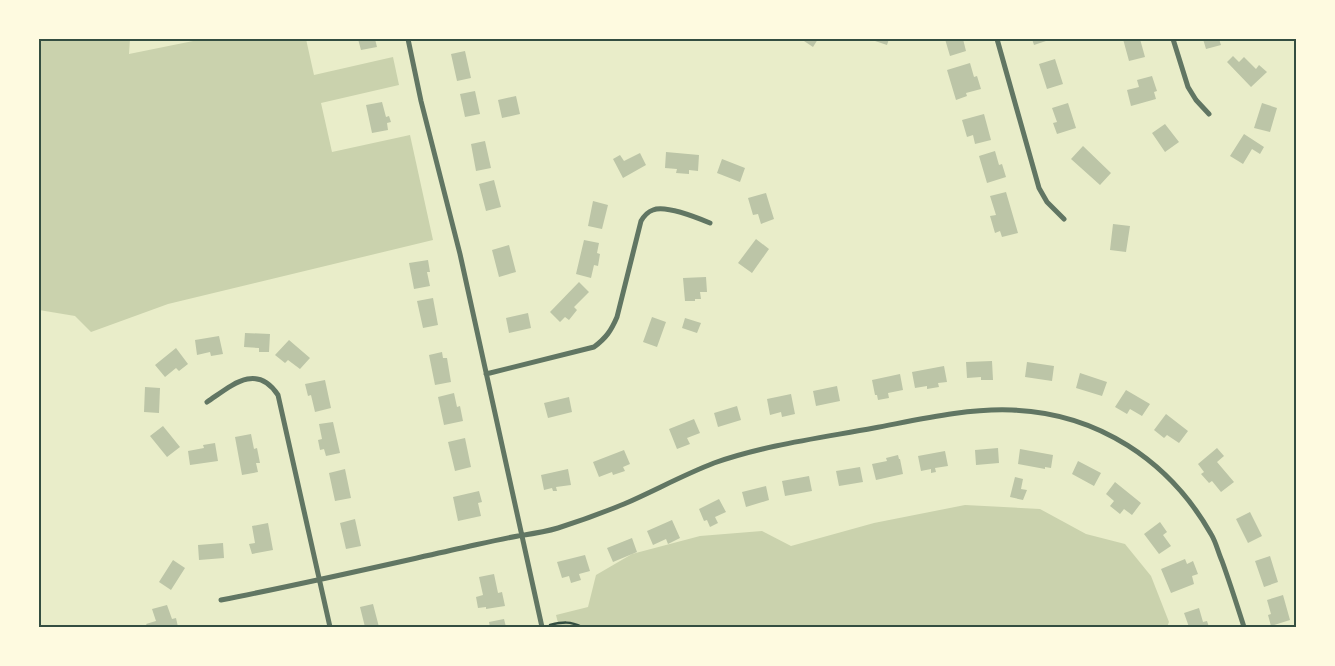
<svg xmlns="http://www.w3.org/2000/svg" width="1335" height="666" font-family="'Sofia Sans Condensed',sans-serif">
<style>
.green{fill:#cad2ad}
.building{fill:#bcc5a7}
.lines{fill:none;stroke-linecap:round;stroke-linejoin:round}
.path{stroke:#344e41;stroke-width:2.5}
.minor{stroke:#617663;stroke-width:5}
.neatline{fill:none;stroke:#344e41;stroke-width:2}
</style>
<rect width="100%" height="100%" fill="#e9edc9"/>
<path class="green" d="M39,39H130L129,54L203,39H306L314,75L393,57L399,85L321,103L332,152L410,135L433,240L168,304L91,332L75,316L39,310Z
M965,505L1040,509L1086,534L1125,544L1151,576L1169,622L1167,627H559L556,615L588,607L596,575L632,554L700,536L762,531L791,546L874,523Z"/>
<path class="building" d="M358,39H375L377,47L361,50Z
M801,39H818L813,47Z
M869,39H889L887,45Z
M945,39H963L966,51L950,56Z
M1032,39H1052L1034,45Z
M1123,39H1140L1145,57L1129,61Z
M1203,39H1219L1221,45L1206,49Z
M465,51L471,78L457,81L451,54Z
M1233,56L1239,62L1244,57L1256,69L1259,65L1267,72L1251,87L1227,62Z
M1055,59L1063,84L1047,89L1039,64Z
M970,63L974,77L977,76L981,89L966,93L967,96L956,100L947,70Z
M1152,76L1157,91L1154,92L1156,99L1131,106L1127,90L1139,87L1137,80Z
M475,91L480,114L465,117L460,94Z
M516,96L520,114L502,118L498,100Z
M382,102L386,117L389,116L391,122L387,123L388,130L372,133L366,105Z
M1068,103L1076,128L1057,134L1053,123L1057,122L1052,108Z
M1262,103L1277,108L1270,132L1254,128Z
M984,114L991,140L975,144L973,135L967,137L962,120Z
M1165,124L1179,142L1165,152L1152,133Z
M1244,134L1264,147L1260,154L1252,149L1243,164L1230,156Z
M485,141L491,168L476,171L471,144Z
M1083,146L1111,173L1100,185L1071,159Z
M995,151L999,165L1002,164L1006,177L987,183L979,156Z
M666,152L699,155L698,171L689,170V174L676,173L677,169L665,168Z
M640,153L646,165L623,178L613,159L620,155L624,161Z
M722,159L745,168L740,182L717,173Z
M494,180L501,207L486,211L479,184Z
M1006,192L1018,233L1002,237L1000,231L995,233L990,216L996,215L990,196Z
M766,193L774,219L761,224L758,214L753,215L748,198Z
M593,201L608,205L602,229L588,226Z
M1113,224L1130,226L1126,252L1110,250Z
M756,239L769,249L752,273L738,263Z
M584,240L599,243L597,253L600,254L598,266L594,265L591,278L576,274Z
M509,245L516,272L499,277L492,250Z
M428,260L430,272H427L430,286L414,289L409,263Z
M706,277L707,292H700L701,299H695V301H685L683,278Z
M579,282L589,292L574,307L577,310L569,320L565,317L560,322L550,312Z
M433,298L438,325L423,328L417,301Z
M528,313L531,328L509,333L506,318Z
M652,317L666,322L657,347L643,342Z
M685,318L701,323L697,333L682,328Z
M245,333L270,334L269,352H259V348L244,347Z
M219,336L223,354L211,356L210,352L197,355L195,340Z
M289,340L310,358L300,369L288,360L285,363L275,355Z
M176,348L188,364L179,371L176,368L165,377L155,365Z
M442,352L443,358H447L451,382L435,385L429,355Z
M992,361L993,380H981V377L967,378L966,362Z
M1027,362L1054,366L1052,381L1025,377Z
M944,366L947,382L938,383L939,387L927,389V386L915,388L912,372Z
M1080,373L1107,382L1102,396L1076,388Z
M900,374L903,390L888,393L889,398L878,400L877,395H875L872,380Z
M325,380L331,408L315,412L311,395L308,396L305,384Z
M837,386L840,401L816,406L813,391Z
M145,387L160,388L159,413L144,412Z
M1126,390L1150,404L1142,416L1130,409L1127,414L1115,407Z
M454,393L457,407L460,406L463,421L444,425L438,397Z
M791,394L795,414L782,417L781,412L770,415L767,399Z
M569,397L572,412L548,418L544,403Z
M737,406L741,420L718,427L714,413Z
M1166,414L1188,431L1179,443L1167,435L1164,438L1154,430Z
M694,419L700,433L687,438L690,444L677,449L669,429Z
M333,422L340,453L326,456L324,449L320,450L318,440L322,439L319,424Z
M163,426L180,447L167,457L150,436Z
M251,434L254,449L257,448L260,463H256L258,472L242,475L235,437Z
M465,438L471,467L455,471L448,442Z
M215,443L218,461L190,465L188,451L204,448L203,445Z
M998,448L999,463L976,465L975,450Z
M1217,448L1224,456L1217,462L1234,482L1221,492L1212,481L1209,483L1201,474L1204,472L1198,464Z
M1020,449L1053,455L1051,468L1045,467V469L1018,464Z
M624,450L630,464L623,467L625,471L613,475L612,472L599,477L593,462Z
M945,451L948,466L935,468L936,472L931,473V469L921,471L918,456Z
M898,455L899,459H900L903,474L876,480L872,464L887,461L886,458Z
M1078,461L1101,473L1094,486L1072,474Z
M860,467L863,482L839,486L836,471Z
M345,469L351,498L335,501L329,473Z
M568,469L571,485L556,487L557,491H553L552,488L544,490L541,475Z
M809,476L812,491L785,496L782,481Z
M1015,477L1023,479L1021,489L1027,490L1023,500L1010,497Z
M1115,482L1141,503L1132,515L1124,509L1120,514L1110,506L1114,501L1106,494Z
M766,486L769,500L746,507L742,492Z
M479,491L482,502L478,503L481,516L458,521L453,497Z
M719,499L726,512L715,517L718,523L710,527L707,520L704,521L699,509Z
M1250,512L1262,536L1248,543L1236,519Z
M355,519L361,546L346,549L340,523Z
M672,520L680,538L668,544L666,539L653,545L647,531Z
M1160,522L1167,532L1163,535L1171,546L1159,554L1144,534Z
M268,523L273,550L252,554L249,544L255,543L252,526Z
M632,538L637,552L613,562L607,548Z
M223,543L224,558L199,560L198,545Z
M585,555L590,571L579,574L581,580L571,583L569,576L562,578L557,562Z
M1270,556L1278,582L1264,587L1255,561Z
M1185,559L1187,564L1193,561L1198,574L1192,576L1194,584L1171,593L1161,569Z
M173,560L185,568L171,590L159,582Z
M494,574L498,593L502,592L505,606L486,609V607L478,608L476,597L483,595L479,577Z
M1283,595L1290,620L1271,626L1268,615L1271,614L1267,600Z
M373,604L379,627H365L360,607Z
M167,605L172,619L176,618L178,627H148L146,624L156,621L152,609Z
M1199,608L1203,622L1207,621L1209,627H1189L1184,613Z
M504,619L506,627H490L489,622Z"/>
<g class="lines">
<path class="path" d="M550,625C563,622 570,621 582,627"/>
<path class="minor" d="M408,39L421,101L460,254L542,627
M997,39L1039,188L1047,202L1064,219
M1173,39L1188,87L1196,100L1209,114
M486,374L594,347C606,338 611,331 617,317L641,221C644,216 647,212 653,210C665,205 698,218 710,223
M207,402C231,386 256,362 278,395L330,627
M221,600C303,584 385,565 466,547C484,543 501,539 518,536C531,534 545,532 558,528C580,521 602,513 624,504C654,491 683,475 714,463C765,445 820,438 874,428C917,420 968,408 1012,410C1097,413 1169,460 1211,534C1216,542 1218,552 1222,561C1230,583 1237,605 1244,627"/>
</g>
<rect width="1335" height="666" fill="none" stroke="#fefae0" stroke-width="80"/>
<rect x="40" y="40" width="1255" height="586" class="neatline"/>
</svg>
